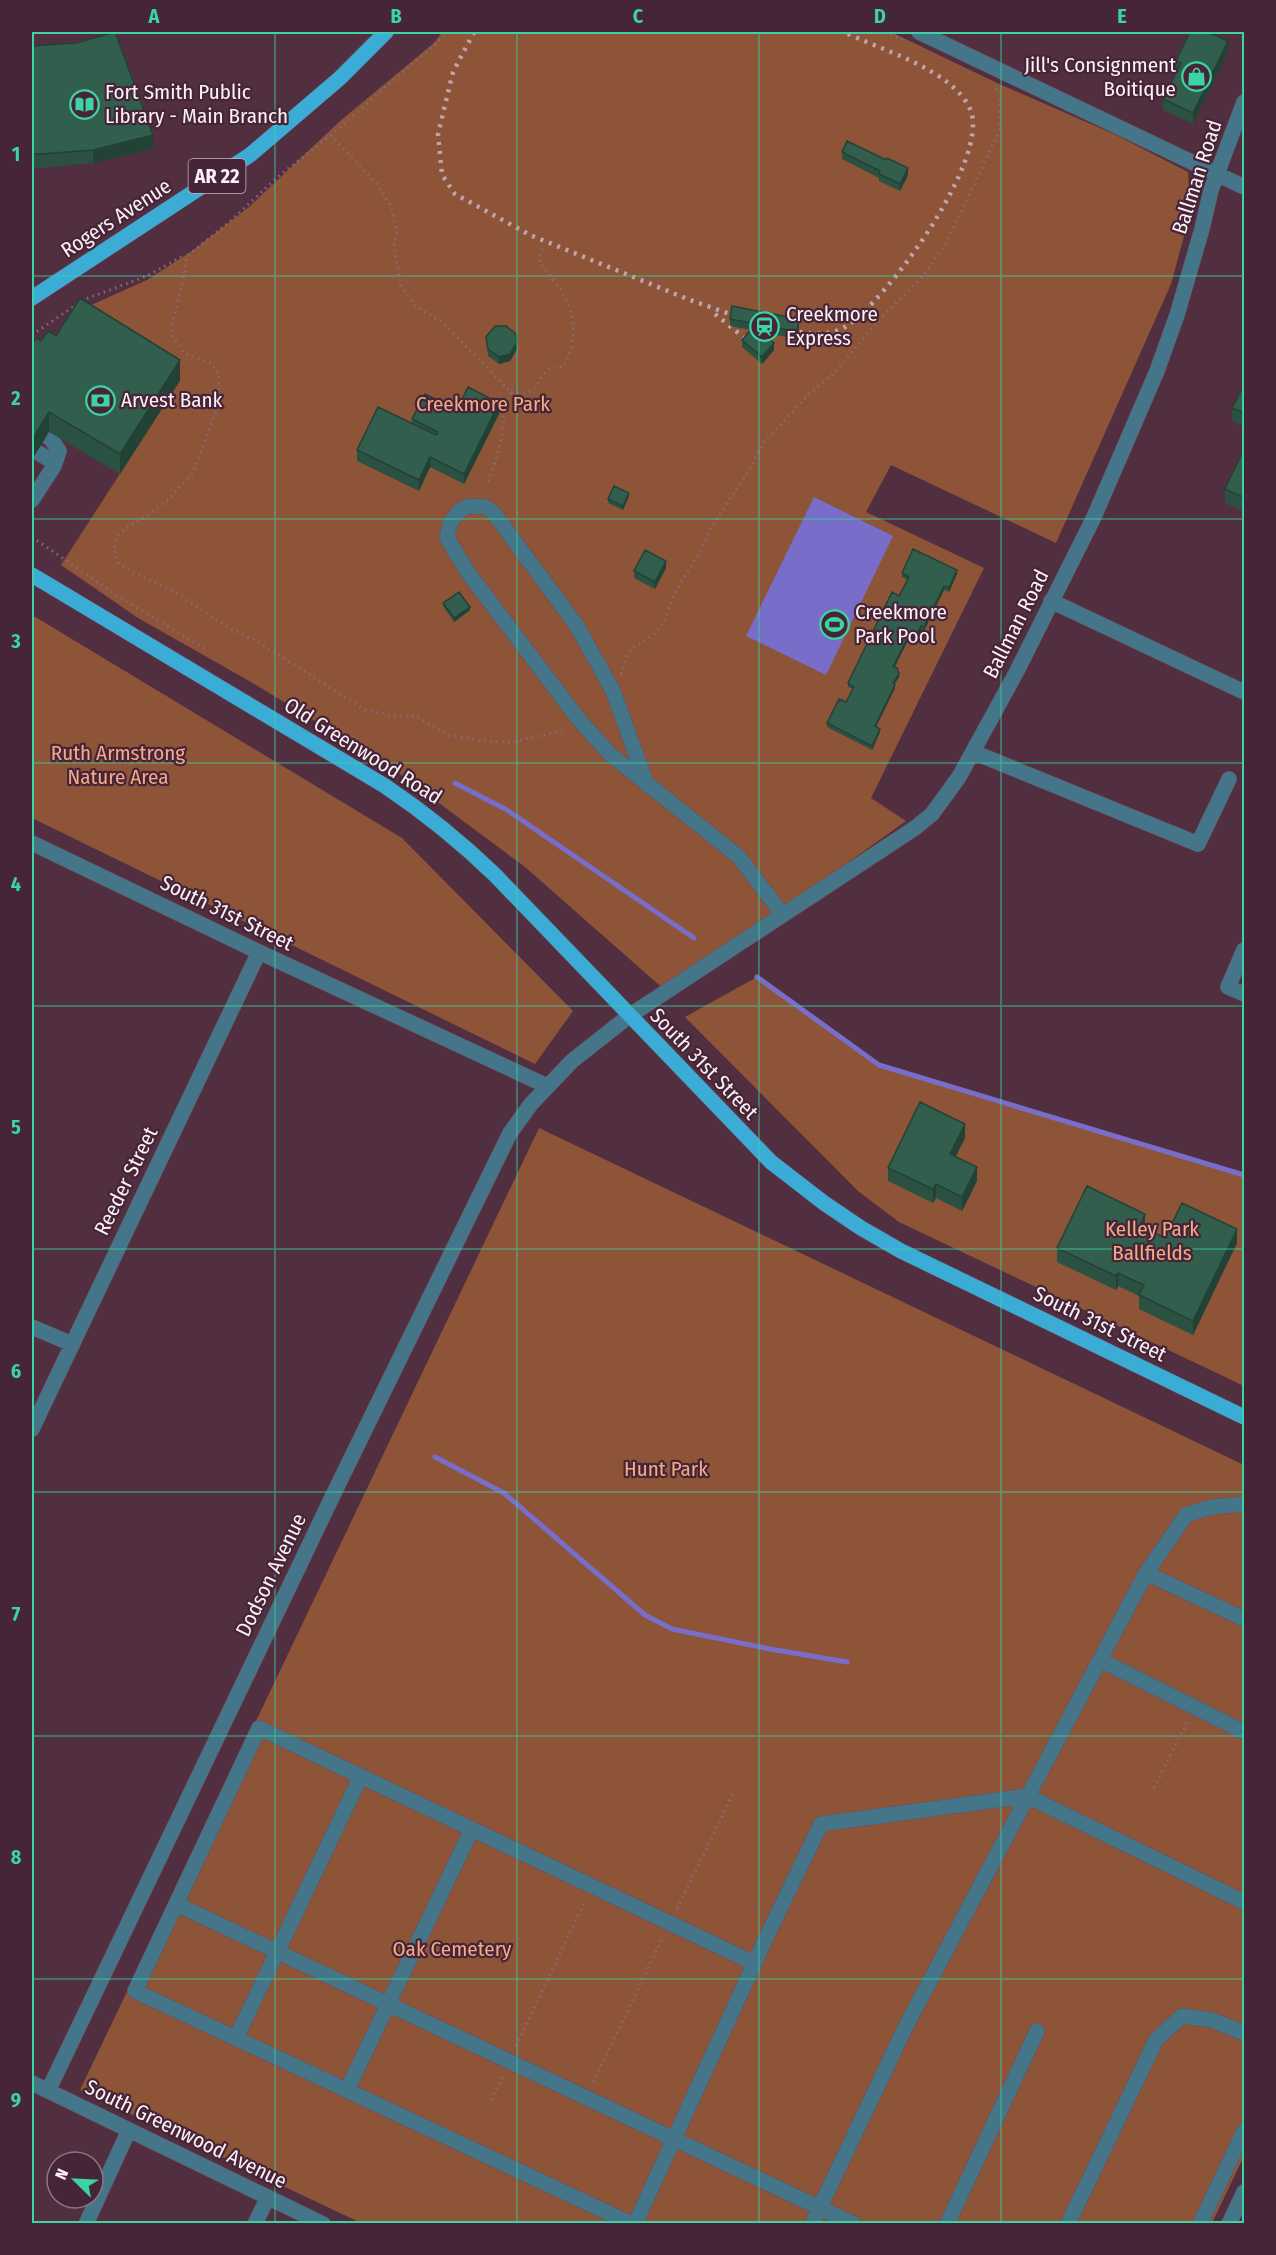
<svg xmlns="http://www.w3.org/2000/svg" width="1276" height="2255" font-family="'Fira Sans Condensed',sans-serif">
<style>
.green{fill:#8e5437}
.water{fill:#786dc8}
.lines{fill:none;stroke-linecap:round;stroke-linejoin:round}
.stream{stroke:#786dc8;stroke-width:5}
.minor-casing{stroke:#6d4e5e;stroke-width:16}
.major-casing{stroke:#6d4e5e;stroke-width:16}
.path{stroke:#866a78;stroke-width:3;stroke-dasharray:1.5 4.5;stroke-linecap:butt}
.minor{stroke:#447589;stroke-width:15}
.major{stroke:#3aacd6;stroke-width:15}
.rail{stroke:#bba6b1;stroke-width:4.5;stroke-dasharray:3 6;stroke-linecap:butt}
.wall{fill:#2b5142}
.shaded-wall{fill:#234236}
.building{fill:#325e4d;stroke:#234236;stroke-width:1.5}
.grid{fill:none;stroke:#3cd4a4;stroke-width:1.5;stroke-opacity:0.55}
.labels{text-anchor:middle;stroke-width:4.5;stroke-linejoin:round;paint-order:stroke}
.shield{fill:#452537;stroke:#c6b3bd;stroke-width:1.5}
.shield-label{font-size:20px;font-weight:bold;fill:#fdf0f6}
.poi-label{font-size:21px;fill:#fdf0f6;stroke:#452537;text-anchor:start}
.street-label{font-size:21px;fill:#fdf0f6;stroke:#452537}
.park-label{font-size:21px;fill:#f4aa86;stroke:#452537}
.neatline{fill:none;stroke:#3cd4a4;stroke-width:2}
.grid-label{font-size:20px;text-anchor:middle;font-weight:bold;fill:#3cd4a4}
</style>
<rect width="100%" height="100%" fill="#512f41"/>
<path class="green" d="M442,32H891L997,83L1116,135L1188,172L1191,210L1171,284L1056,543L891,465L866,512L984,568L871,798L906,821L667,992L525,867L389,766L251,682L138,618L61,565L180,381L71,314L147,280L192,251L249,207L340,121L434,43Z
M32,615L402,838L573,1011L535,1064L32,818Z
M757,977L879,1065L1244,1175V1386L899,1222L858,1191L685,1017Z
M539,1128L1244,1465V2156L1212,2223H361L80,2090Z"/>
<path class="water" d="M814,497L893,536L826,675L746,636Z"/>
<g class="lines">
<path class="stream" d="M455,783L507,810L694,938
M757,977L879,1065L1244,1175
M435,1457L504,1493L645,1615L672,1629L770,1649L847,1662"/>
<defs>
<path id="minor" d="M919,32L1244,187
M32,427L51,439L59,451L54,466L32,500
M32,449L55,463
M1051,601L1244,692
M973,752L1198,844L1229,779
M647,785L613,691L577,626L493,512L486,507L469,506L460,510L450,523L447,538L469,574L580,721L610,754L739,857L783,915
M32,843L259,952L547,1086
M1244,950L1228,987L1244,994
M32,1327L72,1344
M32,1429L259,952
M1146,1573L1244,1619
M1100,1660L1244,1732
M176,1904L854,2224
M236,2038L361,1776
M32,2083L323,2224
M347,2090L472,1829
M48,2091L335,1491L510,1133L531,1104L572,1061L629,1016L915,828L932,814L959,777L1017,671L1094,517L1157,371L1177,315L1202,229L1211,190L1244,102
M86,2224L129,2130
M255,2224L268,2197
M632,2224L135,1991L259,1728L754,1963
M635,2224L765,1940L821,1824L1027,1796L1244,1902
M812,2224L906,2026L1146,1573L1186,1515L1211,1507L1244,1504
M947,2224L1037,2031
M1068,2224L1156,2040L1182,2016L1212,2020L1244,2033
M1200,2224L1244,2131
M1229,2224L1244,2192"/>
<path id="major" d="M32,298L250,155L340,78L386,32
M32,575L385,786C425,813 461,842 495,875L771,1162L824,1203L861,1228L901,1251L1244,1417"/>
</defs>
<use href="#minor" class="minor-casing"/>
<use href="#major" class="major-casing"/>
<path class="path" d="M449,32L331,135L279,176L227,224L187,256L183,282L173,321L172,335L185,354L211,363L219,374L218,406L193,473L168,500L147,516L126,528L118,535L114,548L117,562L131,572L172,590L229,628L260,643L365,710L389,715L418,717L448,735L483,741L512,742L566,730
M885,32L905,41
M331,135L376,183L390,205L397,229L394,248L401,286L415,306L443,323L511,392C501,410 505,413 502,432C500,450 494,466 488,482
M32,335L83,300L147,276L181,257L186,256
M511,392C538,396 533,385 548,369L564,366C571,353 575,336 573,320C571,303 553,276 540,264V255L544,247
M32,537L119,597L207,650
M621,674L627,656L632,648L653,635L662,626L674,594L698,555L711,528L749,470L764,442L810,393L833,374L882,317L925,274L947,241L999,132L1000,93L994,87
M1154,1788L1187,1722
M677,1909L733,1794
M516,2046L585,1901
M593,2082L663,1937
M491,2100L502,2077"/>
<use href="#minor" class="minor"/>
<use href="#major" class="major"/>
<path class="rail" d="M474,32L453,72L438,134L442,175L455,194L530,235L690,300L747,320
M715,314L748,341
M782,328C800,333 827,338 845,327C886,302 992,157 970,109C953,70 881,50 844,32"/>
</g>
<path class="wall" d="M1212,32V34L1228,52L1193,124L1163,110V99L1176,72V61Z
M32,46L153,149L93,163L41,168L32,167Z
M842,152L908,175L900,191L879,181V178L842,159Z
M730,319L799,326L797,339L761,332L774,350L762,364L742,347V340L751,330L730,326Z
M56,336L180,380L120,474L49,432L41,341Z
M486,337L517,349L510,361L499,364L488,356Z
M1244,390H1245V427L1232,421V408Z
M457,410L499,414L464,484L430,467L419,491L357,461V450L412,424V419Z
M1245,447V512L1225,503V489Z
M629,496L623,510L608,503V499Z
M666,568L655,589L634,578V571Z
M902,573L957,574L949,592L944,590L924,631L921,630L915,641L908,640L895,667L899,677L894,684L895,688L876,727L880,732L872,750L827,727V723L846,702L853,689L848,687V683L899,596L907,580L902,577Z
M443,603L470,610L454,622L443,606Z
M965,1138L955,1156L977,1181L962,1211L936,1198L933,1203L888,1181V1168Z
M1145,1228L1165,1238L1237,1243L1193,1335L1139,1309V1296L1118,1286L1116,1290L1057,1262V1248Z"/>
<path class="shaded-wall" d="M1228,41V52L1193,124V113Z
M153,135V149L93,163V150Z
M908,168V175L900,191V184Z
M799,319V326L797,339V332Z
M517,342V349L510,361L499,364V357Z
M774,343V350L762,364V357Z
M180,360V380L120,474V454Z
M499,403V414L464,484V474Z
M49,412V432L32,460V440Z
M430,457V467L419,491V480Z
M629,493V496L623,510V506Z
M666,561V568L655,589V582Z
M957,570V574L949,592V588Z
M944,586V590L924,631V627Z
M470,607V610L454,622V618Z
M921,626V630L915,641V638Z
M908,636V640L893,670V667Z
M899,674V677L893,687V683Z
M895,685V688L875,729V726Z
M880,729V732L872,750V746Z
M965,1124V1138L950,1168V1154Z
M977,1167V1181L962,1211V1197Z
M936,1184V1198L933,1203V1189Z
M1145,1214V1228L1140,1226Z
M1237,1229V1243L1193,1335V1321Z
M1118,1273V1286L1116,1290V1276Z"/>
<path class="building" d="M115,32L153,135L93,150L41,154H32V46L76,43Z
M1190,32H1211L1210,33L1228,41L1193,113L1163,99L1181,63L1176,61Z
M847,141L886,160L887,158L908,168L900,184L879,174L880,171L842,152Z
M80,298L180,360L120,454L49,412L32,440V345L36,338L41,341L48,331L56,336Z
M732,306L799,319L797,332L730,319Z
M495,326H506L516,334L517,342L510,354L499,357L488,349L486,337Z
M754,326L774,343L762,357L742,340Z
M468,387L499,403L464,474L430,457L419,480L357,450L378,407L436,435L438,432L412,419L425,394L457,410Z
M1242,389L1245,390V413L1232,408Z
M1245,447V498L1225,489Z
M614,486L629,493L623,506L608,499Z
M913,549L957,570L949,588L944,586L924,627L921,626L915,638L908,636L907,639L893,667L897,668L899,674L893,683L895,685L875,726L880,729L872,746L827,723L839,699L846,702L854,687L848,683L892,592L899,596L909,577L902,573Z
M645,550L666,561L655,582L634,571Z
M459,592L470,607L454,618L443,603Z
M920,1102L965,1124L950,1154L977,1167L962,1197L936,1184L933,1189L888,1168Z
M1087,1186L1145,1214L1140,1226L1165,1238L1182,1203L1237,1229L1193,1321L1139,1295L1144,1285L1118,1273L1116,1276L1057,1248Z"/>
<path class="grid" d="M275,32V2224M517,32V2224M759,32V2224M1001,32V2224M32,276H1244M32,519H1244M32,763H1244M32,1006H1244M32,1249H1244M32,1492H1244M32,1736H1244M32,1979H1244"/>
<defs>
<symbol id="shop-ring" viewBox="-11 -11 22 22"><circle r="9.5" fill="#452537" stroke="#3cd4a4" stroke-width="1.5"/><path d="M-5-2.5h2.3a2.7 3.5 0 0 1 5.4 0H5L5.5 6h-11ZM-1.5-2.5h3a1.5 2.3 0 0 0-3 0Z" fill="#3cd4a4"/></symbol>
<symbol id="library-ring" viewBox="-11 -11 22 22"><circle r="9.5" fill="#452537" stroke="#3cd4a4" stroke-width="1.5"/><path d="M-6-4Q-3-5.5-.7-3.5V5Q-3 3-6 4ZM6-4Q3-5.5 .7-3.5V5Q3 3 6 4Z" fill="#3cd4a4"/></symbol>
<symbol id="station-ring" viewBox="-11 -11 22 22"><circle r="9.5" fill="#452537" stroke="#3cd4a4" stroke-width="1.5"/><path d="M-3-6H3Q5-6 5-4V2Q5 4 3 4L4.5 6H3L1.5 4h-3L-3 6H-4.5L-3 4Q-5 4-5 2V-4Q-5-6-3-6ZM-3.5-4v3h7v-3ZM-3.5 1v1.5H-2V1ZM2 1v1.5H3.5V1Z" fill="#3cd4a4"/></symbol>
<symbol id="bank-ring" viewBox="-11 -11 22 22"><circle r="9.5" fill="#452537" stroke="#3cd4a4" stroke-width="1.5"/><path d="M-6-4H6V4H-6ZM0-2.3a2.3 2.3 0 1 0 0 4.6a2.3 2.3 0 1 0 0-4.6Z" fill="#3cd4a4"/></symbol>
<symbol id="stadium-ring" viewBox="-11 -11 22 22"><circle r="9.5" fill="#452537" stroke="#3cd4a4" stroke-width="1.5"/><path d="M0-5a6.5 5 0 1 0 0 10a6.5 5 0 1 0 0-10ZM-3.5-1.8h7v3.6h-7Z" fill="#3cd4a4"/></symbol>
</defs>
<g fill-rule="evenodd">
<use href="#shop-ring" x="1180" y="60" width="33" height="33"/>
<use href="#library-ring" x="68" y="88" width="33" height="33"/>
<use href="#station-ring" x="748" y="310" width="33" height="33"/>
<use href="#bank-ring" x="84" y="384" width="33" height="33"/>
<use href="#stadium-ring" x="818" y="608" width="33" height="33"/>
</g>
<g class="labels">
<rect class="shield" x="188.5" y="159" width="57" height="34" rx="4.5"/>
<g class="shield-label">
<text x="217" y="183">AR 22</text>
</g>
<g class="poi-label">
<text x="1176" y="72" text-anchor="end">Jill's Consignment<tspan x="1176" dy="24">Boitique</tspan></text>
<text x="105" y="99">Fort Smith Public<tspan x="105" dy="24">Library - Main Branch</tspan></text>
<text x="786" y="321">Creekmore<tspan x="786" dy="24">Express</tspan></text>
<text x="121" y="407">Arvest Bank</text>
<text x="855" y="619">Creekmore<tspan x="855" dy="24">Park Pool</tspan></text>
</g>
<g class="street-label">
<text transform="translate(1197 177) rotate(-72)" y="7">Ballman Road</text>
<text transform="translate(116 218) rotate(-33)" y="7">Rogers Avenue</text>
<text transform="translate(1016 624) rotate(-63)" y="7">Ballman Road</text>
<text transform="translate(363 751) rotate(32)" y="7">Old Greenwood Road</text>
<text transform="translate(227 913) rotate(26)" y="7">South 31st Street</text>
<text transform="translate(704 1064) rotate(46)" y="7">South 31st Street</text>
<text transform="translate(126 1181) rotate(-64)" y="7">Reeder Street</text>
<text transform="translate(1100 1324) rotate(26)" y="7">South 31st Street</text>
<text transform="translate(271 1575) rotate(-64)" y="7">Dodson Avenue</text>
<text transform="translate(186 2134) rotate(26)" y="7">South Greenwood Avenue</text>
</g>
<g class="park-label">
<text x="483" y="411">Creekmore Park</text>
<text x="118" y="760">Ruth Armstrong<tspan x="118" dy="24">Nature Area</tspan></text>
<text x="1152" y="1236">Kelley Park<tspan x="1152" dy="24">Ballfields</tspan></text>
<text x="666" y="1476">Hunt Park</text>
<text x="452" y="1956">Oak Cemetery</text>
</g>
</g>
<rect width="1276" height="2255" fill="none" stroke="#452537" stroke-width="66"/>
<g transform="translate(75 2180) rotate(294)"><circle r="28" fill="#452537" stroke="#8f7683" stroke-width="1.5"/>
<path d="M0-4.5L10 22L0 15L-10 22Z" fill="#3cd4a4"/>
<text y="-9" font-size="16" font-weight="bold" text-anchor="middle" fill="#fdf0f6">N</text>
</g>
<rect x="33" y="33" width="1210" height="2189" class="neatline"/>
<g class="grid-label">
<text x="154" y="23">A</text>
<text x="396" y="23">B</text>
<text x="638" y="23">C</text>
<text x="880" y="23">D</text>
<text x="1122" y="23">E</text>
<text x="16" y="161">1</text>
<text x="16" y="405">2</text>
<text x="16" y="648">3</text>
<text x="16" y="891">4</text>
<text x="16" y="1134">5</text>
<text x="16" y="1378">6</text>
<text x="16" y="1621">7</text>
<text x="16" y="1864">8</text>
<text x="16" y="2107">9</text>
</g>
</svg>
